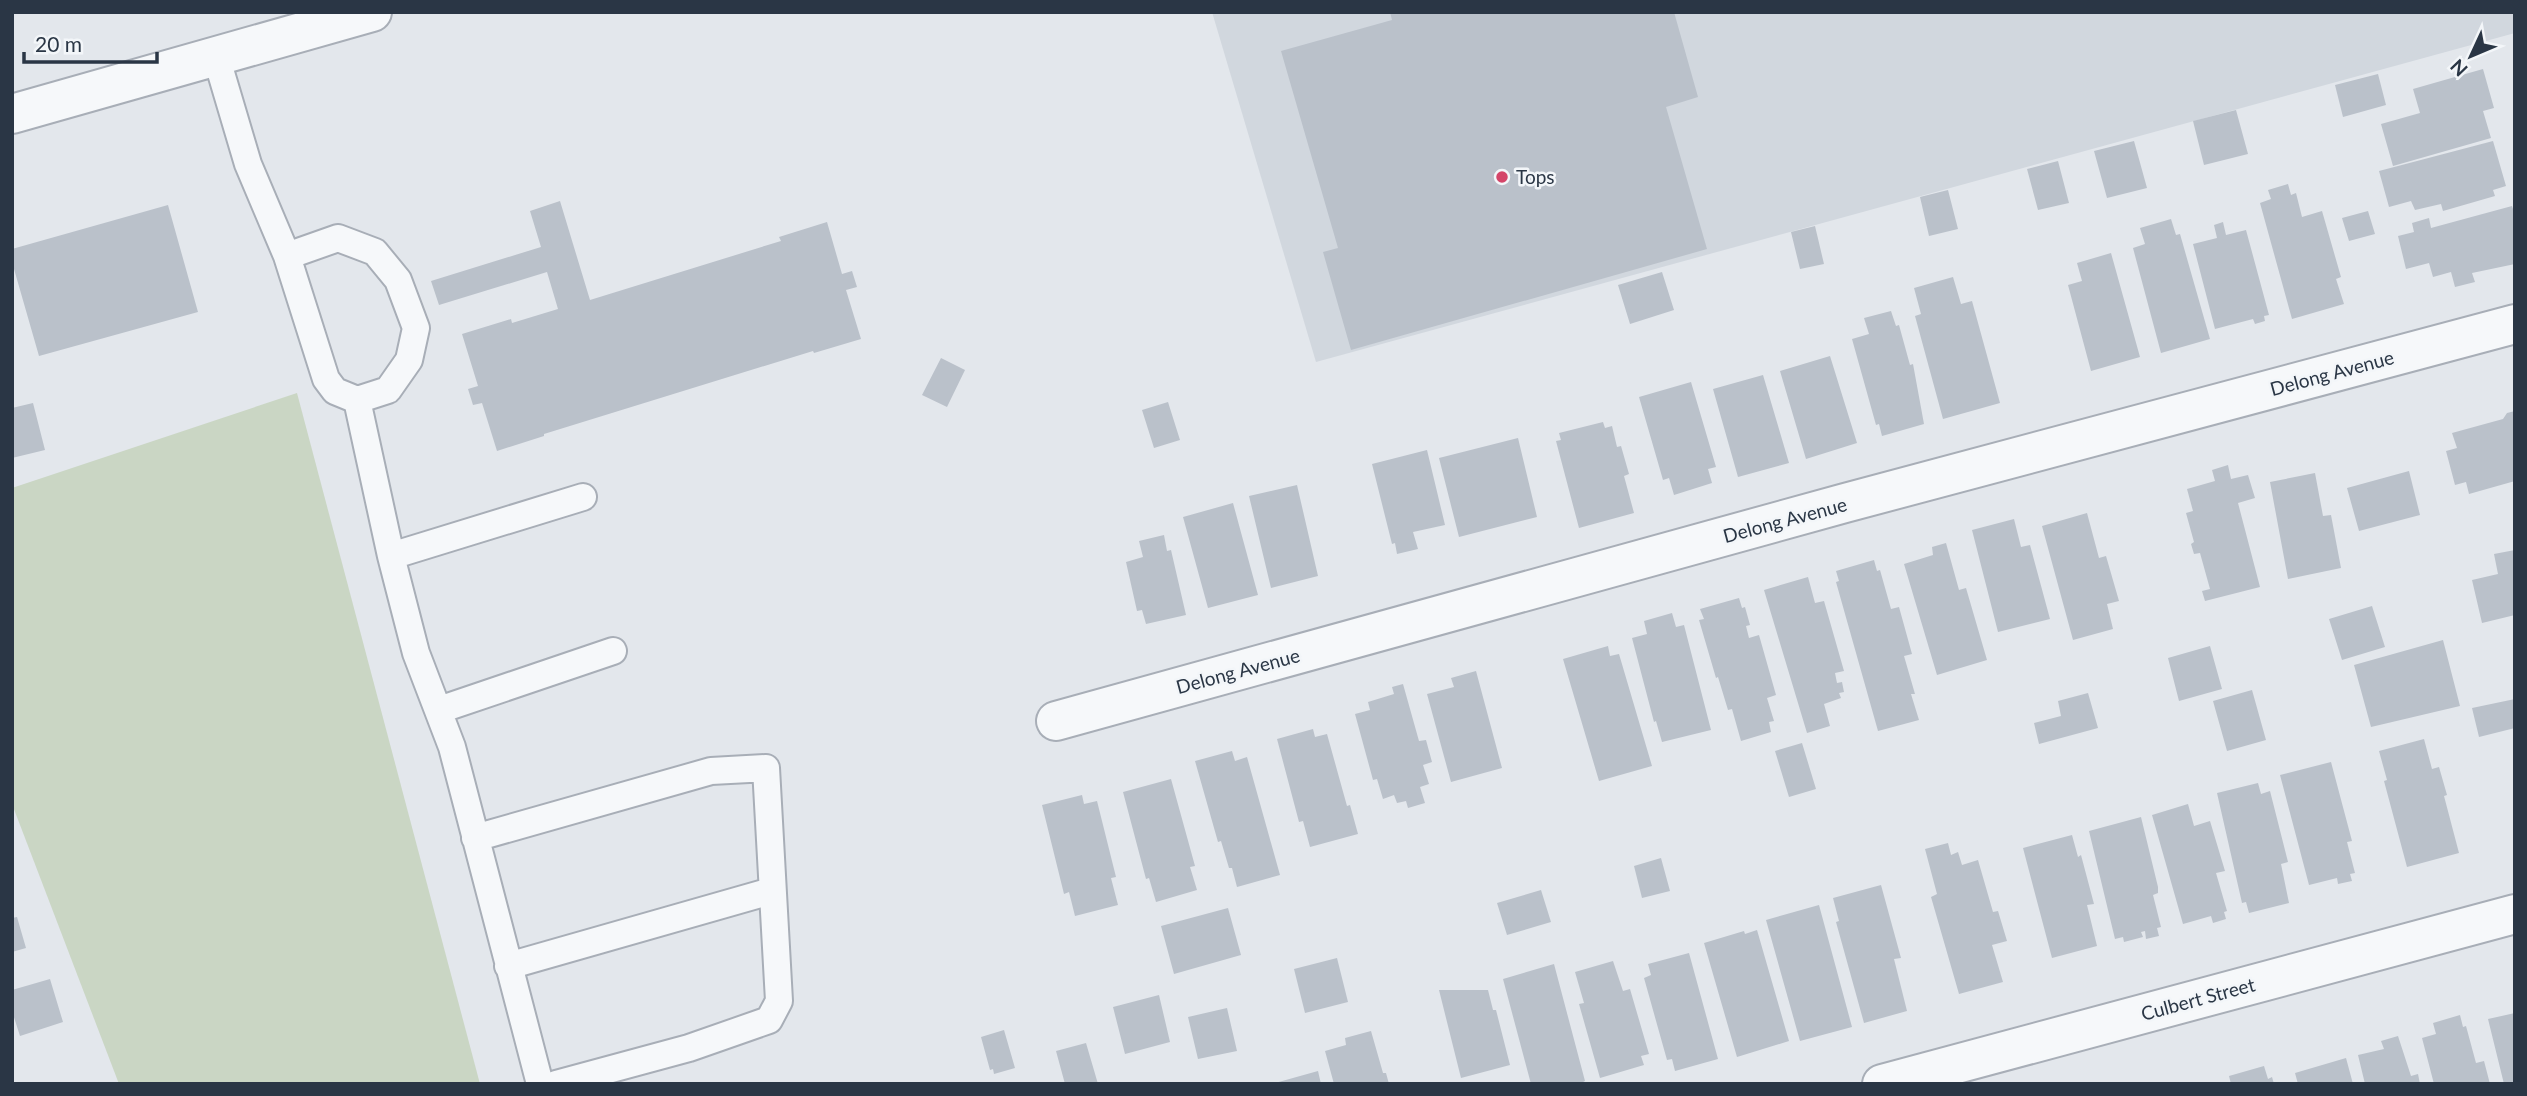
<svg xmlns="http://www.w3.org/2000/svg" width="2527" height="1096" font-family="Lato,sans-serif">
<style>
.built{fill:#d1d7de}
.green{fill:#cad6c4}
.building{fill:#bac1ca}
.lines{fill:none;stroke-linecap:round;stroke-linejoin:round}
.lane-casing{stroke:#a8aeb7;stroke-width:30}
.street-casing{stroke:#a8aeb7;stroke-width:42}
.lane{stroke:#f6f8fa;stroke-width:26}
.street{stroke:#f6f8fa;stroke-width:38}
.poi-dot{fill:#d44569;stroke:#f3f6f9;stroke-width:2.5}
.labels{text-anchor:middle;stroke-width:5;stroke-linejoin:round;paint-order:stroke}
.poi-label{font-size:19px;fill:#2a3645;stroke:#f3f6f9;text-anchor:start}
.street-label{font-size:19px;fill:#2a3645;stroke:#f3f6f9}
</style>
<rect width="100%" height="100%" fill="#e3e7ec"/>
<path class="built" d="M1212,12H2515V33L1316,362Z"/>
<path class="green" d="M297,393L480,1084H119L12,804V488Z"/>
<path class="building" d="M1390,12H1674L1698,97L1666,107L1707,249L1351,350L1323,252L1338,248L1281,51L1392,20Z
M2483,69L2494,108L2483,111L2491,138L2393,166L2381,124L2420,113L2413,89Z
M2378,74L2386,105L2343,117L2335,85Z
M2236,110L2248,154L2204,165L2193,121Z
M2134,141L2147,188L2107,198L2094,151Z
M2493,141L2506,186L2493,190L2495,196L2443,211L2441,204L2415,210L2411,201L2389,207L2379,171Z
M2058,161L2069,203L2038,210L2027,169Z
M2288,184L2291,195L2296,193L2302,217L2322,211L2341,277L2336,279L2344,304L2292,319L2260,203L2271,199L2268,190Z
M1948,190L1958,229L1929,236L1920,197Z
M560,201L590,300L781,241L779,237L827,222L842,274L852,271L857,287L846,290L861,339L814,353L813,351L544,434V436L497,451L482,403L473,405L468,389L478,386L462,334L511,319L512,323L558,309L547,272L439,305L431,281L541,247L530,211Z
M168,205L198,312L39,356L12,262V249Z
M2512,206L2515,215V264L2472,273L2475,282L2455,287L2451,272L2433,277L2429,263L2406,269L2398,236L2414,232L2412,223L2429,218L2431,228Z
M2368,211L2375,234L2349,241L2342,218Z
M2171,219L2176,235L2180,234L2210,339L2161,353L2133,248L2145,244L2140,228Z
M2223,222L2226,235L2246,230L2269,315L2264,316L2265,321L2255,324L2253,319L2215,329L2193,244L2217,238L2214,225Z
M1815,226L1824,264L1800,269L1791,232Z
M2111,253L2140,357L2091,371L2068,285L2082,281L2077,263Z
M1662,272L1674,310L1630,324L1618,285Z
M1953,277L1961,304L1972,301L2000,403L1943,419L1915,316L1921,314L1914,288Z
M1891,311L1896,326L1899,325L1910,365L1913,364L1924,424L1882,436L1879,424L1876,425L1852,339L1869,334L1864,318Z
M1830,356L1857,443L1806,459L1780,371Z
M941,358L965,370L947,407L922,395Z
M1763,375L1789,463L1738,477L1713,389Z
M1691,382L1716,467L1708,469L1712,483L1674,495L1669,478L1663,480L1639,397Z
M1168,402L1180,440L1154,448L1142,410Z
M33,403L45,450L12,458V408Z
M2515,411V481L2469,494L2466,482L2455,485L2446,451L2457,448L2452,433L2503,419L2507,413Z
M1603,422L1605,428L1612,426L1617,447L1621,446L1629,474L1624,476L1634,513L1579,528L1556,441L1561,440L1559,433Z
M1518,438L1537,517L1459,537L1439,458Z
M1427,450L1445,525L1413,532L1418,549L1397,554L1395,543L1392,544L1372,464Z
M2228,465L2231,479L2248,475L2255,498L2238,503L2260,587L2205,601L2202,591L2210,589L2200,553L2194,554L2191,544L2194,542L2186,513L2193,511L2187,489L2215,481L2212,470Z
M2409,471L2420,515L2359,531L2347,488Z
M2315,473L2323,516L2331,515L2341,568L2288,579L2270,482Z
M1297,485L1318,576L1271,588L1249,496Z
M1233,503L1258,595L1208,608L1183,517Z
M2087,513L2099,558L2106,556L2119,601L2107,604L2113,629L2073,640L2042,526Z
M2014,519L2021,547L2030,545L2050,619L1998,632L1972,530Z
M1164,535L1167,551L1171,550L1186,615L1146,624L1142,610L1137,611L1126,562L1143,557L1139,541Z
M1946,543L1959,590L1966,588L1987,660L1937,675L1904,564L1933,555L1932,547Z
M2515,550V615L2482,623L2472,580L2498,574L2494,554Z
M1874,560L1877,571L1880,570L1891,609L1899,607L1912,654L1904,656L1915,694H1911L1919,720L1878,731L1836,582L1839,581L1836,571Z
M1808,577L1815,603L1824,601L1844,671L1835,673L1837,683L1842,682L1844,692L1839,693L1841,698L1824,704L1830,726L1807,733L1764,590Z
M1739,598L1742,608L1745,607L1750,625L1746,626L1749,638L1759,635L1776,695L1767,698L1774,721L1769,722L1771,732L1741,741L1732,709L1728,710L1718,677L1716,678L1699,620L1704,619L1700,609Z
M2372,606L2385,647L2342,660L2329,619Z
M1672,613L1676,627L1684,625L1711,730L1662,742L1656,721L1654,722L1632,638L1647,634L1644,621Z
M2443,640L2460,706L2371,727L2354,665Z
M1608,646L1610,656L1619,654L1652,766L1599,781L1563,659Z
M2210,646L2222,689L2179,701L2168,658Z
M1476,671L1502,768L1451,782L1427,694L1454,687L1451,678Z
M1403,684L1419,741L1426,740L1432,762L1423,765L1429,784L1420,787L1425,803L1408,808L1406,801L1397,803L1394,795L1383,799L1377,779L1373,780L1355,714L1370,710L1368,702L1394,694L1392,687Z
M2252,690L2266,740L2227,751L2213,701Z
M2088,693L2098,728L2039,744L2034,723L2061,716L2058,701Z
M2515,699V728L2479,737L2472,708Z
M1313,729L1315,737L1327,734L1347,806L1350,805L1358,834L1310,847L1303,821L1299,822L1277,739Z
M2424,739L2432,769L2439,767L2447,795L2444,796L2459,853L2407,867L2384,781L2387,780L2379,751Z
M1802,743L1816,789L1789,797L1775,751Z
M1232,751L1235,761L1247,757L1280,875L1237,887L1232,868H1229L1221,841L1218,842L1195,761Z
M2331,762L2352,841L2347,842L2355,873L2350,874L2352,881L2338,884L2337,878L2309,885L2280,775Z
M1171,779L1195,866L1190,867L1197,890L1156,902L1149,878L1146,879L1123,792Z
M2258,783L2261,794L2270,791L2288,862L2281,864L2289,903L2249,913L2246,902L2242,903L2217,793Z
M1082,795L1084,804L1097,801L1116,877L1111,878L1118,905L1075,916L1069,892L1064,894L1042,805Z
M2188,804L2194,826L2210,821L2225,871L2216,873L2227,911L2224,912L2226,919L2213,923L2211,916L2183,924L2152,815Z
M2141,817L2158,887V893L2153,895L2161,927L2157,928L2159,936L2146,939L2145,931L2141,932L2143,937L2124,942L2123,937L2115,939L2089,831Z
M2072,835L2078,857L2081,855L2094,904L2087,905L2097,946L2052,958L2023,848Z
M1948,843L1951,855L1958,852L1962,865L1978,860L1993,912L1998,911L2007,941L1992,945L2003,982L1959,994L1931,897L1937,894L1925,849Z
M1661,858L1670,891L1642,898L1634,866Z
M1881,885L1901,958L1894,959L1907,1011L1864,1023L1836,922L1839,921L1833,898Z
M1541,890L1551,922L1507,935L1497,903Z
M1819,905L1852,1027L1800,1041L1766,920Z
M1228,908L1241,955L1174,974L1161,926Z
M17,917L26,948L12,952V918Z
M1757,930L1789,1041L1737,1057L1704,943L1744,931L1745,934Z
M1689,953L1718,1059L1675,1071L1672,1059L1667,1060L1644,978L1651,975L1648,964Z
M1337,958L1348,1002L1305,1013L1294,969Z
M1613,961L1623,991L1630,989L1649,1054L1641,1056L1644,1065L1600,1078L1579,1004L1584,1003L1575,972Z
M1554,964L1585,1081L1579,1084H1531L1503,979Z
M50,979L63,1022L20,1036L12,1011V990Z
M1439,990H1488L1493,1010H1496L1510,1065L1461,1078Z
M1159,995L1170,1042L1125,1054L1113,1007Z
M1227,1008L1237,1051L1198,1059L1188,1017Z
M2515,1013V1084H2504L2488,1019Z
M2460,1015L2463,1027L2466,1026L2476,1063L2484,1061L2490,1084H2434L2422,1038L2436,1034L2433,1023Z
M1004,1030L1015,1068L994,1074L993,1069L990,1070L981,1037Z
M1371,1031L1383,1073H1386L1389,1084H1334L1325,1051L1346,1045L1345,1038Z
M2398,1036L2411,1076L2418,1074L2420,1084H2365L2358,1055L2384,1049L2381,1041Z
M1086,1043L1098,1084H1065L1056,1051Z
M2346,1058L2353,1084H2298L2295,1073Z
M2264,1066L2268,1079L2272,1077L2274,1084H2231L2229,1076Z
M1318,1071L1321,1084H1275V1083Z"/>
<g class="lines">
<defs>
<path id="lane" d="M216,56L248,164L287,256L326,379L335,391L357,400L388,390L409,360L416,328L398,280L375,252L338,238L287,256
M357,400L391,556L416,653L452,747L540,1084
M391,556L583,497
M439,710L613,651
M475,838L711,771L766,768L779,1001L769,1020L689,1048L556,1084
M508,966L771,891"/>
<path id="street" d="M12,114L372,12
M1056,721L1845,503L2515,324
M1882,1084L2515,914"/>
</defs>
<use href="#lane" class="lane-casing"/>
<use href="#street" class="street-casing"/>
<use href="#lane" class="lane"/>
<use href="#street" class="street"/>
</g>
<circle class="poi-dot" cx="1502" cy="177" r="7"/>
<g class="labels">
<g class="poi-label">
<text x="1516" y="184">Tops</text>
</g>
<g class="street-label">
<text transform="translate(2332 373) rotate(-15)" y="7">Delong Avenue</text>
<text transform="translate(1785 520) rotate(-15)" y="7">Delong Avenue</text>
<text transform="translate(1238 671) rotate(-15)" y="7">Delong Avenue</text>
<text transform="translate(2198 999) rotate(-15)" y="7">Culbert Street</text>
</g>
</g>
<rect width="2527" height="1096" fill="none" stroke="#2a3645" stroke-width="28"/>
<g transform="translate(2471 56) rotate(226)" stroke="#f3f6f9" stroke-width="5" paint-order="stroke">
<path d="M0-5L12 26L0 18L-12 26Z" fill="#2a3645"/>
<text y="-10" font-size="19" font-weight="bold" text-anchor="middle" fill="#2a3645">N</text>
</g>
<path d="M24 52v10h133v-10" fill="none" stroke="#2a3645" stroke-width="3.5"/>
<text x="35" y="52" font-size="21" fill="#2a3645" stroke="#f3f6f9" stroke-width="5" paint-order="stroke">20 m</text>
</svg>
